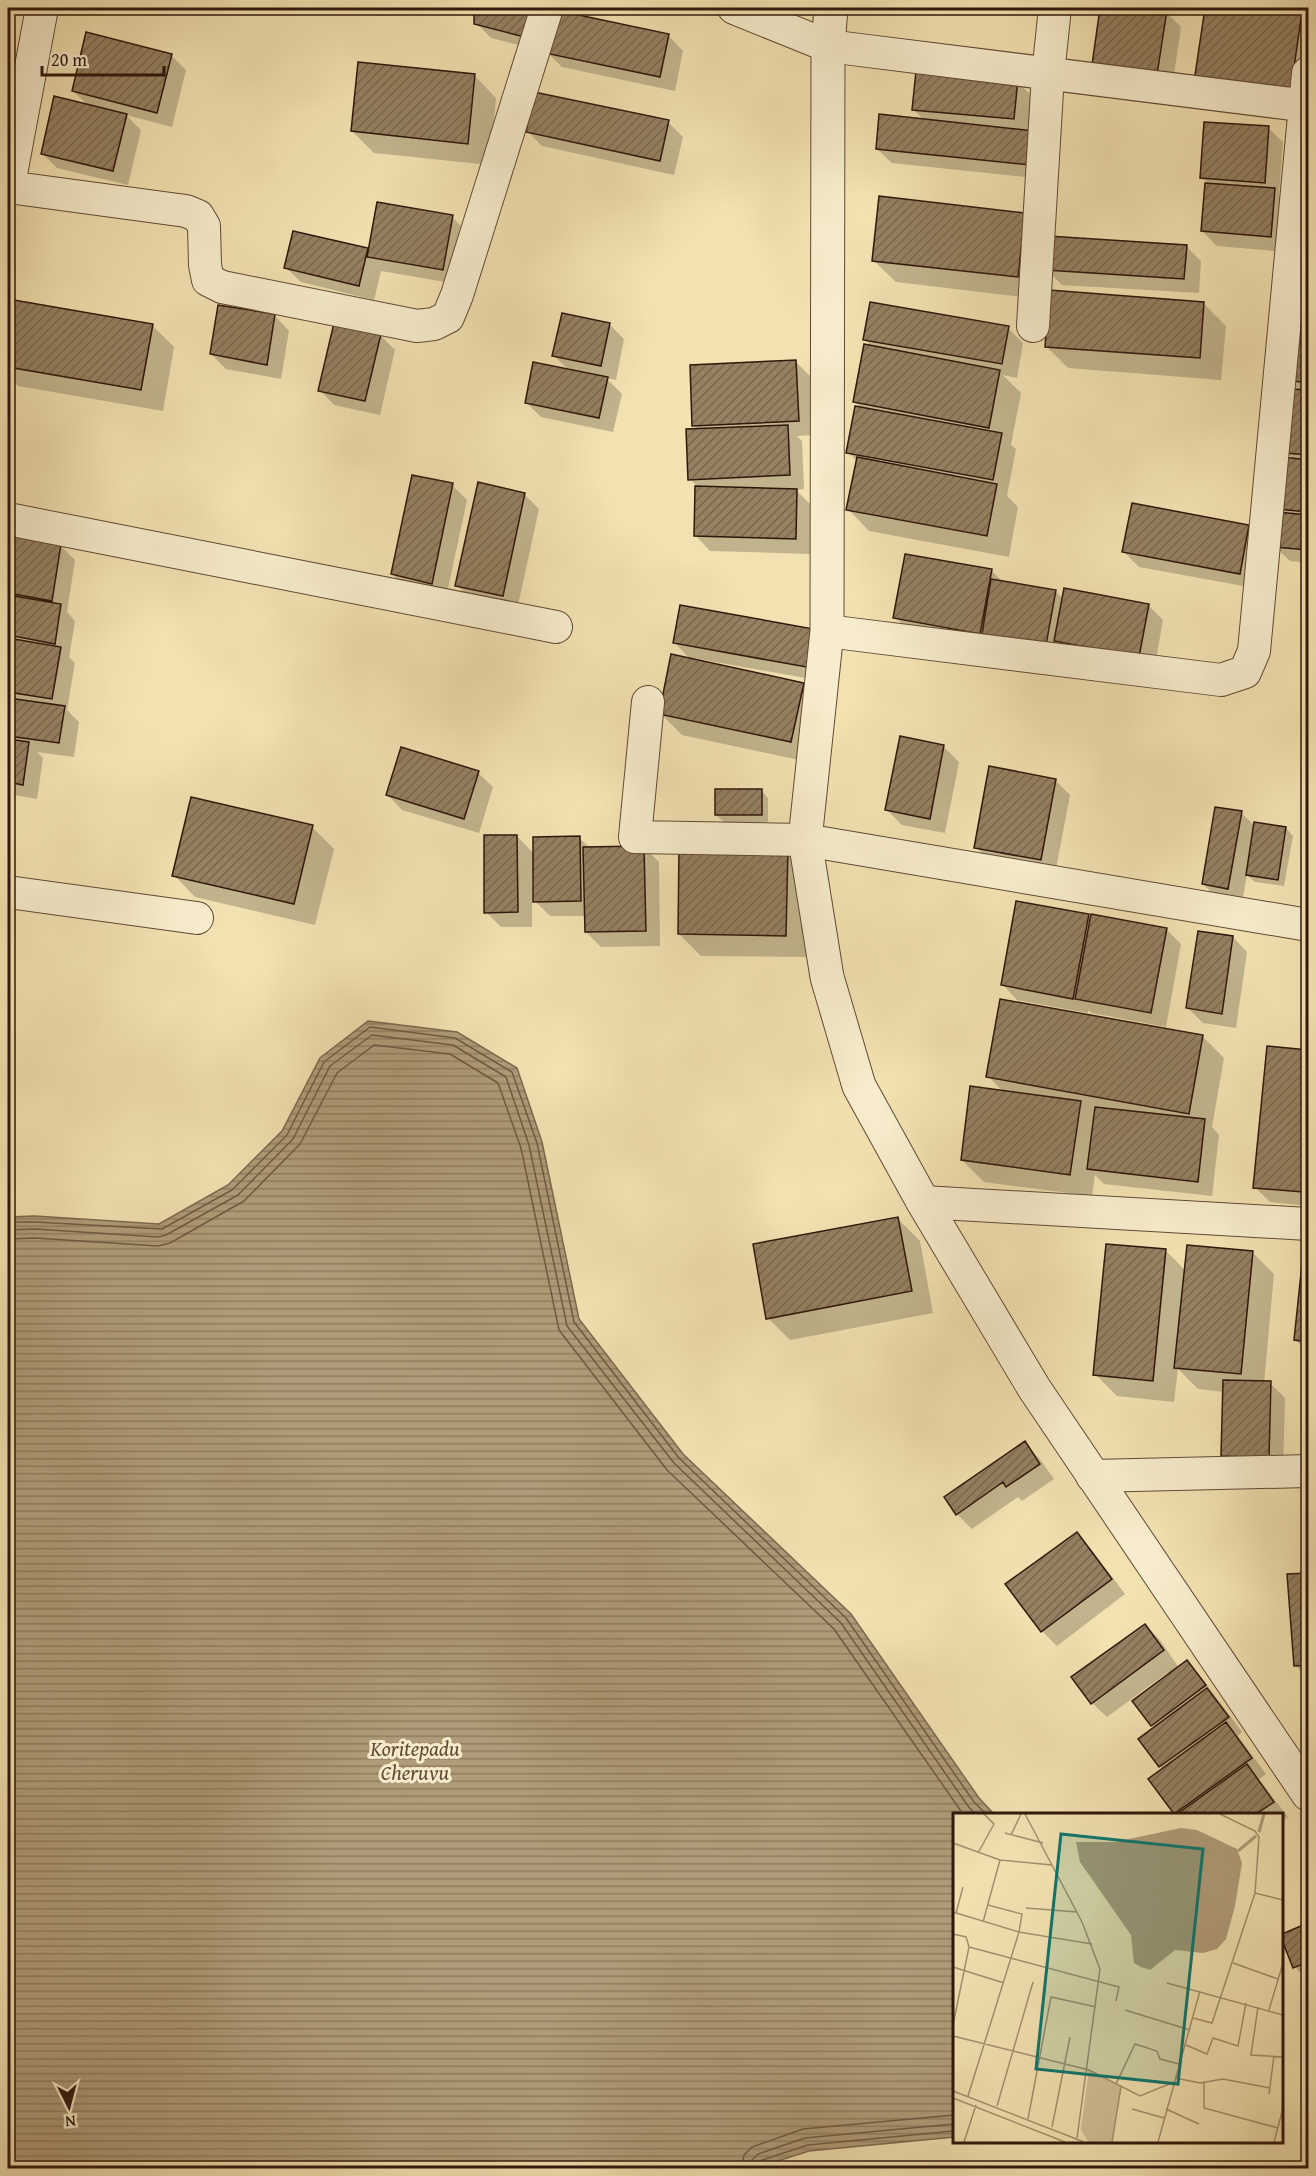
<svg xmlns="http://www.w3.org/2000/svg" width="1316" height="2176" font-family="'Gentium Book Plus',serif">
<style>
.water{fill:url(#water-rules);stroke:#7d674d;stroke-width:1.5}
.shadow{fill:#0003}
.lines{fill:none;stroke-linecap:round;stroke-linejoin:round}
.shore{stroke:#705a42;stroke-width:1.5}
.building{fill:url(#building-hatch);stroke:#30170b;stroke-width:1.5}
.minor-casing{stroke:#604a34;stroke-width:34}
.tertiary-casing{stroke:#604a34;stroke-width:35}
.minor{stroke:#f7eccc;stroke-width:32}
.tertiary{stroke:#f7eccc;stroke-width:33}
.labels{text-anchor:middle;stroke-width:6;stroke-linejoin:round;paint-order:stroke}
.water-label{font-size:21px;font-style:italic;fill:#634c37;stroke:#f7eccc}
.inset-river{fill:none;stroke:#b09c79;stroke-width:3}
.inset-road{fill:none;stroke:#a4906f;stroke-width:1.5}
.view{fill:#0f766e;fill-opacity:0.15;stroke:#0f766e;stroke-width:3}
.inset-edge{fill:none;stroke:#30170b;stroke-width:3}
</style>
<defs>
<pattern id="water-rules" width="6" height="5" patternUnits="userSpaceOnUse" patternTransform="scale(1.5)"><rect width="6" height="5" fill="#b09c79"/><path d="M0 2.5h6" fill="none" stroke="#907e61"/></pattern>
<pattern id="building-hatch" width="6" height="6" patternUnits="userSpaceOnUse" patternTransform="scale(1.5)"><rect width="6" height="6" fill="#958061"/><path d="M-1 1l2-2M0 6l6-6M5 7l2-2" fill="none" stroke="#7a684e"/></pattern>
</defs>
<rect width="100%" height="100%" fill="#f2e1b1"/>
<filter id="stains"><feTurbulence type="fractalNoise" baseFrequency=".00333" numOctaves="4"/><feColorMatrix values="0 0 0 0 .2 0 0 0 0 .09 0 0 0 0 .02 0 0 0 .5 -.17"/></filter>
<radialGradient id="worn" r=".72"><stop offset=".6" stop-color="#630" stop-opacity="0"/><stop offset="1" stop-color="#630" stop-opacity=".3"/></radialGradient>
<path class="water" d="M368,1021L457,1032L517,1068L542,1142L579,1319L683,1454L851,1614L979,1798L994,1814H954V2137L809,2151L756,2168H8V1217L35,1216L159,1224L228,1185L282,1131L320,1058Z"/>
<path class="shadow" d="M476,8H560L559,12L669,36L683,51L675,91L562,67L547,52L491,38L476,23Z
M1102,8H1133L1166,12L1181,27L1171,95L1092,71Z
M1206,8H1256L1301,14L1308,21V116L1196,81Z
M171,55L186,70L172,127L126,115L141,130L128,185L57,168L42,153L89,106L73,91Z
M8,64L16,65L8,131Z
M475,76L496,98L490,165L374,153L352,131Z
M1017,81L1032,96L1045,179L892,163L877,149L925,121L914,110Z
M668,122L683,137L674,175L542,146L527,131Z
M1268,128L1283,142L1279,195L1289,205L1285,252L1217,246L1202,231L1207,182L1201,177Z
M1024,214L1039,299L896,282L874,261Z
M452,217L467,232L457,284L381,271L374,300L301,282L286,268L294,232L370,250Z
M1186,246L1201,261L1199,293L1062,285L1047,270Z
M1302,246L1308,247V563L1290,561L1275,547L1285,515L1279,508L1294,460L1286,452L1300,391L1289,380Z
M8,300L152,325L174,347L163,411L18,386L8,375Z
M1204,304L1226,326L1221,380L1068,368L1046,346Z
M275,316L289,331L281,379L226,369L211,354Z
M609,324L624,339L616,380L606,378L622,394L613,432L541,417L526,402L570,371L554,356Z
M1008,328L1023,343L1017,378L1003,375L1021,393L1011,445L1016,449L1007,496L1018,507L1009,557L869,531L848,509L857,461L848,452L862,409L854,401L872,347L865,339Z
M380,335L395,350L380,415L334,405L320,390Z
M796,362L811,377L813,435L797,436L802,441L804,489L796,490L812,506L810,554L710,551L696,536L697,486L690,479L698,430L694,425Z
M452,485L467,500L446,598L407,589L392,574Z
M524,494L539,509L517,610L472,600L457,585Z
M1248,526L1263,541L1254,588L1139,567L1124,552Z
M8,536L60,545L75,560L67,612L75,621L69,657L75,663L67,710L79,722L74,757L37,752L43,758L37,799L8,794Z
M991,570L1003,582L1055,591L1063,599L1148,605L1163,620L1154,671L910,632L895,617Z
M819,631L827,682L694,658V661L803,684L825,706L813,763L682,735L660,713L692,661L674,642Z
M944,747L959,762L945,833L902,825L887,810Z
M478,773L493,787L479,833L402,810L388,795Z
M1055,780L1070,795L1055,874L991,862L976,847Z
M761,790L768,798V822H724L716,815Z
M1241,813L1255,826L1286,828L1293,836L1284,886L1255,882L1247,875L1242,903L1218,899L1203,884Z
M312,827L334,849L315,925L195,897L174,875Z
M517,836L534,854L579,838L590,848L644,847L659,862L660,946L601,947L586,932V916H550L535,901V874H532V927H501L486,912Z
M787,850L809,872L808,957L701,956L679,934Z
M1088,915L1092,919L1166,929L1181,944L1166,1027L1092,1013L1088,1010V1013L1017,1000L1003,985Z
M1233,937L1247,952L1236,1028L1203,1023L1188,1008Z
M1202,1036L1224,1058L1212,1127L1219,1135L1212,1196L1104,1184L1095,1175L1092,1196L984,1182L962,1160L1004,1093L988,1076Z
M1268,1047L1308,1052V1206L1270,1202L1255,1187Z
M898,1219L920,1241L933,1313L790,1340L768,1318Z
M1165,1250L1186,1271L1252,1252L1274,1274L1264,1383H1270L1285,1398L1283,1472L1237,1470L1222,1455L1224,1392L1198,1389L1178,1369L1174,1402L1117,1396L1095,1374Z
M1304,1256H1308V1353L1296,1340Z
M1024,1443L1039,1458L1054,1479L1022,1501L1018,1497L972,1529L957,1514Z
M1077,1534L1091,1549L1125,1594L1057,1646L1042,1631Z
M1308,1574V1679L1295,1665L1288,1576Z
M1145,1625L1160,1640L1179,1668L1187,1662L1201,1677L1242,1732L1238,1736L1266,1774L1259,1779L1288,1817L1282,1822V1814H1176L1150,1779L1163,1770L1140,1739L1155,1729L1152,1725L1169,1675L1167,1673L1107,1717L1092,1703Z
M1308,1925V1981L1295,1967L1282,1936Z"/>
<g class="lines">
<path class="shore" d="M8,1222H35L162,1229L232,1190L287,1135L324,1062L370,1027L455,1038L512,1072L537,1143L574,1322L679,1458L846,1618L974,1802L986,1814
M8,1230L35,1229L158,1237L166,1235L238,1195L293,1139L330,1066L372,1035L453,1045L506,1077L529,1145L567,1326L674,1463L841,1623L968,1806L975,1814
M8,1239L35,1238L158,1246L170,1243L244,1201L300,1144L337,1073L374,1045L450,1054L498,1083L521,1148L559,1330L667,1470L834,1629L963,1814
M741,2168L744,2155L752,2147L803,2129L954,2115
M750,2168L752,2160L758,2154L805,2138L954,2124
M758,2168V2164L762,2160L808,2145L954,2131"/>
</g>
<path class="building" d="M474,8H541L532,39L474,24Z
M1100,8H1144L1167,10L1156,81L1091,72Z
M1205,8H1267L1302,12L1290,95L1194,82Z
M555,10L669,34L660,77L545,53Z
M86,32L172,54L157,113L72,91Z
M8,62L17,64L8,118Z
M358,62L475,74L468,144L351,131Z
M916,71L1018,79L1014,119L912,110Z
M534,92L669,120L660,161L526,132Z
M54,96L127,114L113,171L41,154Z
M879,114L1034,131L1030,165L876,149Z
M1204,122L1269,126L1265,183L1200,178Z
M1205,183L1275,188L1271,237L1201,231Z
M879,196L1025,213L1018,277L872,261Z
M377,202L453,215L443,270L367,257Z
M293,231L368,248L359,286L284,268Z
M1048,236L1187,245L1184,279L1046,270Z
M1301,244L1308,245V306L1293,305Z
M1049,290L1204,302L1200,358L1045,347Z
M8,299L153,324L141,390L8,367Z
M870,302L1009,326L1002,364L863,340Z
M218,305L275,314L267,365L210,354Z
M1296,309L1308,311V383L1287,380Z
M562,313L610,323L601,366L552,356Z
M334,323L381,334L365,401L318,391Z
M864,344L1000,370L989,428L853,402Z
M796,360L799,421L692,426L690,365Z
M533,362L608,377L599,418L525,403Z
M1291,389L1308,390V455L1285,453Z
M855,406L1002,433L993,480L846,453Z
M788,425L790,475L688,480L686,429Z
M857,457L997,484L987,536L846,510Z
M1283,457L1308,460V512L1277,509Z
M412,475L453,483L432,584L391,574Z
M478,482L525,493L503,596L455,586Z
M695,486L797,489L796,539L694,536Z
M1132,503L1249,525L1240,574L1122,552Z
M1277,512L1308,515V550L1274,547Z
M8,535L61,544L52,601L8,593Z
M905,554L992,569L980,634L893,618Z
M991,579L1056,590L1046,645L982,634Z
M1064,588L1149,604L1139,657L1054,641Z
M8,595L61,604L55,644L8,635Z
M680,605L819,630L812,668L673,643Z
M8,638L61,647L52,699L8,692Z
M671,654L804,683L791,742L659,714Z
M8,698L65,706L59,743L8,736Z
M900,736L944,745L930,819L885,810Z
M8,739L29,742L23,785L8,782Z
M401,747L479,771L464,819L386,795Z
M989,766L1056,779L1041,860L974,848Z
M715,789H762V815H715Z
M191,797L313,825L294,904L172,876Z
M1215,807L1242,811L1228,889L1202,884Z
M1254,822L1286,827L1278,880L1246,875Z
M484,835H517L518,912L484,913Z
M580,836L581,901L533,902V837Z
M644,846L646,931L585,932L583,847Z
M679,848L788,849L786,936L678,934Z
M1016,901L1089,914L1073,999L1001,985Z
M1091,914L1167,928L1151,1013L1075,999Z
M1198,931L1233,936L1222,1014L1186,1008Z
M1000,999L1203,1035L1189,1114L986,1077Z
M1267,1046L1308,1050V1132L1303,1192L1253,1188Z
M970,1086L1081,1101L1070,1175L961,1160Z
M1095,1107L1205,1119L1198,1182L1087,1169Z
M898,1217L912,1291L766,1319L753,1244Z
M1106,1244L1166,1249L1153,1381L1093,1375Z
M1187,1245L1253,1251L1241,1374L1174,1368Z
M1303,1254L1308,1255V1342L1294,1340Z
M1223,1380L1271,1381L1269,1458L1221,1456Z
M1025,1441L1040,1464L1006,1487L1003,1482L956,1515L944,1497Z
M1077,1532L1112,1579L1041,1632L1005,1584Z
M1308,1573V1665L1294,1666L1287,1574Z
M1145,1624L1164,1650L1091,1704L1071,1677Z
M1187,1660L1206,1685L1151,1726L1132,1701Z
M1207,1688L1229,1717L1159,1767L1138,1739Z
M1226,1722L1252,1758L1174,1814L1148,1779Z
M1247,1764L1274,1802L1256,1814H1177Z
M1308,1923V1962L1293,1968L1282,1940V1934Z"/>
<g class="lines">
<defs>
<path id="minor" d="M734,8L828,46L1308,106
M8,187L186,211L198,216L204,226L205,265L208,280L222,287L417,326L434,324L448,317L457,295L547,8
M8,190L42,8
M1033,326L1048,74L1055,8
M8,519L556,627
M827,631L1221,680L1245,672L1254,651L1308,73
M648,702L635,837L805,840L1308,925
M8,892L197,918
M923,1202L1308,1224
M1092,1476L1308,1471"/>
<path id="tertiary" d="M831,8L828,46L827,631L805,840L827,977L859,1086L923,1202L1034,1388L1308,1794"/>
</defs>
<use href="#minor" class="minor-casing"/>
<use href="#tertiary" class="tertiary-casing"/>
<use href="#minor" class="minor"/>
<use href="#tertiary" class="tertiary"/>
</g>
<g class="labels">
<g class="water-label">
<text x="415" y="1756">Koritepadu<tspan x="415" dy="24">Cheruvu</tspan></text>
</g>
</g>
<g transform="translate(953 1813)">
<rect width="330" height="330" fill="#f2e1b1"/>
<path d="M136,257L168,274L159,329H135L128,316Z" fill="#d1bf95"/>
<path d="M228,15L244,17L284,36L289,50L282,93L273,126L264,136L250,140L222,137L197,157L188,154L181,150L178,122L127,49L123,29H162Z" fill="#b09c79"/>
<path class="inset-river" d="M306,19L311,1M285,38L303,23"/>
<path class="inset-road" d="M72,1L129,109L147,156L124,325M52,20L90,30M58,22L68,1M0,30L47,47L99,52M25,40L41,11L31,1M302,80L330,87M73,95L124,99M0,99L66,119L69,101L35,92M3,100L10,74M30,109L47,47M0,121L13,124L16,134M280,150L325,166M0,154L51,170M214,170L330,202M305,194L298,242L330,244M172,197L237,217M316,197L330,150M240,205L259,210L302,80L306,24L302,18L267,1M0,212L16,134L166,174L163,188M0,223L136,257L187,283L221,269M233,232L254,241L260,225L285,233L293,190M222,265L247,270L270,266L317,275M251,270V295L325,315M163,271L182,231L204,238L207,246L226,251M0,278L131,329M316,281L321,243M15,283L66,119L139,131M0,285L112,329M44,293L80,169M179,296L211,305M213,296L246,311M75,306L98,184L143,194M99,314L117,224M11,329L23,292M159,329L168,274M205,329L247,178M321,329L330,295"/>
<path class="view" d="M108,21L250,36L225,271L83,256Z"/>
<rect width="330" height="330" class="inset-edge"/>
</g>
<rect width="1316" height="2176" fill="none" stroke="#f2e1b1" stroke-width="30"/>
<rect x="9" y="9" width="1298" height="2158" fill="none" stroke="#30170b" stroke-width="3"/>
<rect x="15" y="15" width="1286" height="2146" fill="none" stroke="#30170b" stroke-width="1.5"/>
<g transform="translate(69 2107) rotate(174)" stroke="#f7eccc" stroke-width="4.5" paint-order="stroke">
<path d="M0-4.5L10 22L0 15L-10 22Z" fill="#30170b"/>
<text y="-9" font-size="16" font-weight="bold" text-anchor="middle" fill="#30170b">N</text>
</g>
<path d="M42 66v9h122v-9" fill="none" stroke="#30170b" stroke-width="3"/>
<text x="51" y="66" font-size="18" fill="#30170b" stroke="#f7eccc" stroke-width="4.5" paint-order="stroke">20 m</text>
<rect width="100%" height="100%" filter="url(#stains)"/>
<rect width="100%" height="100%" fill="url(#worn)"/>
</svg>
